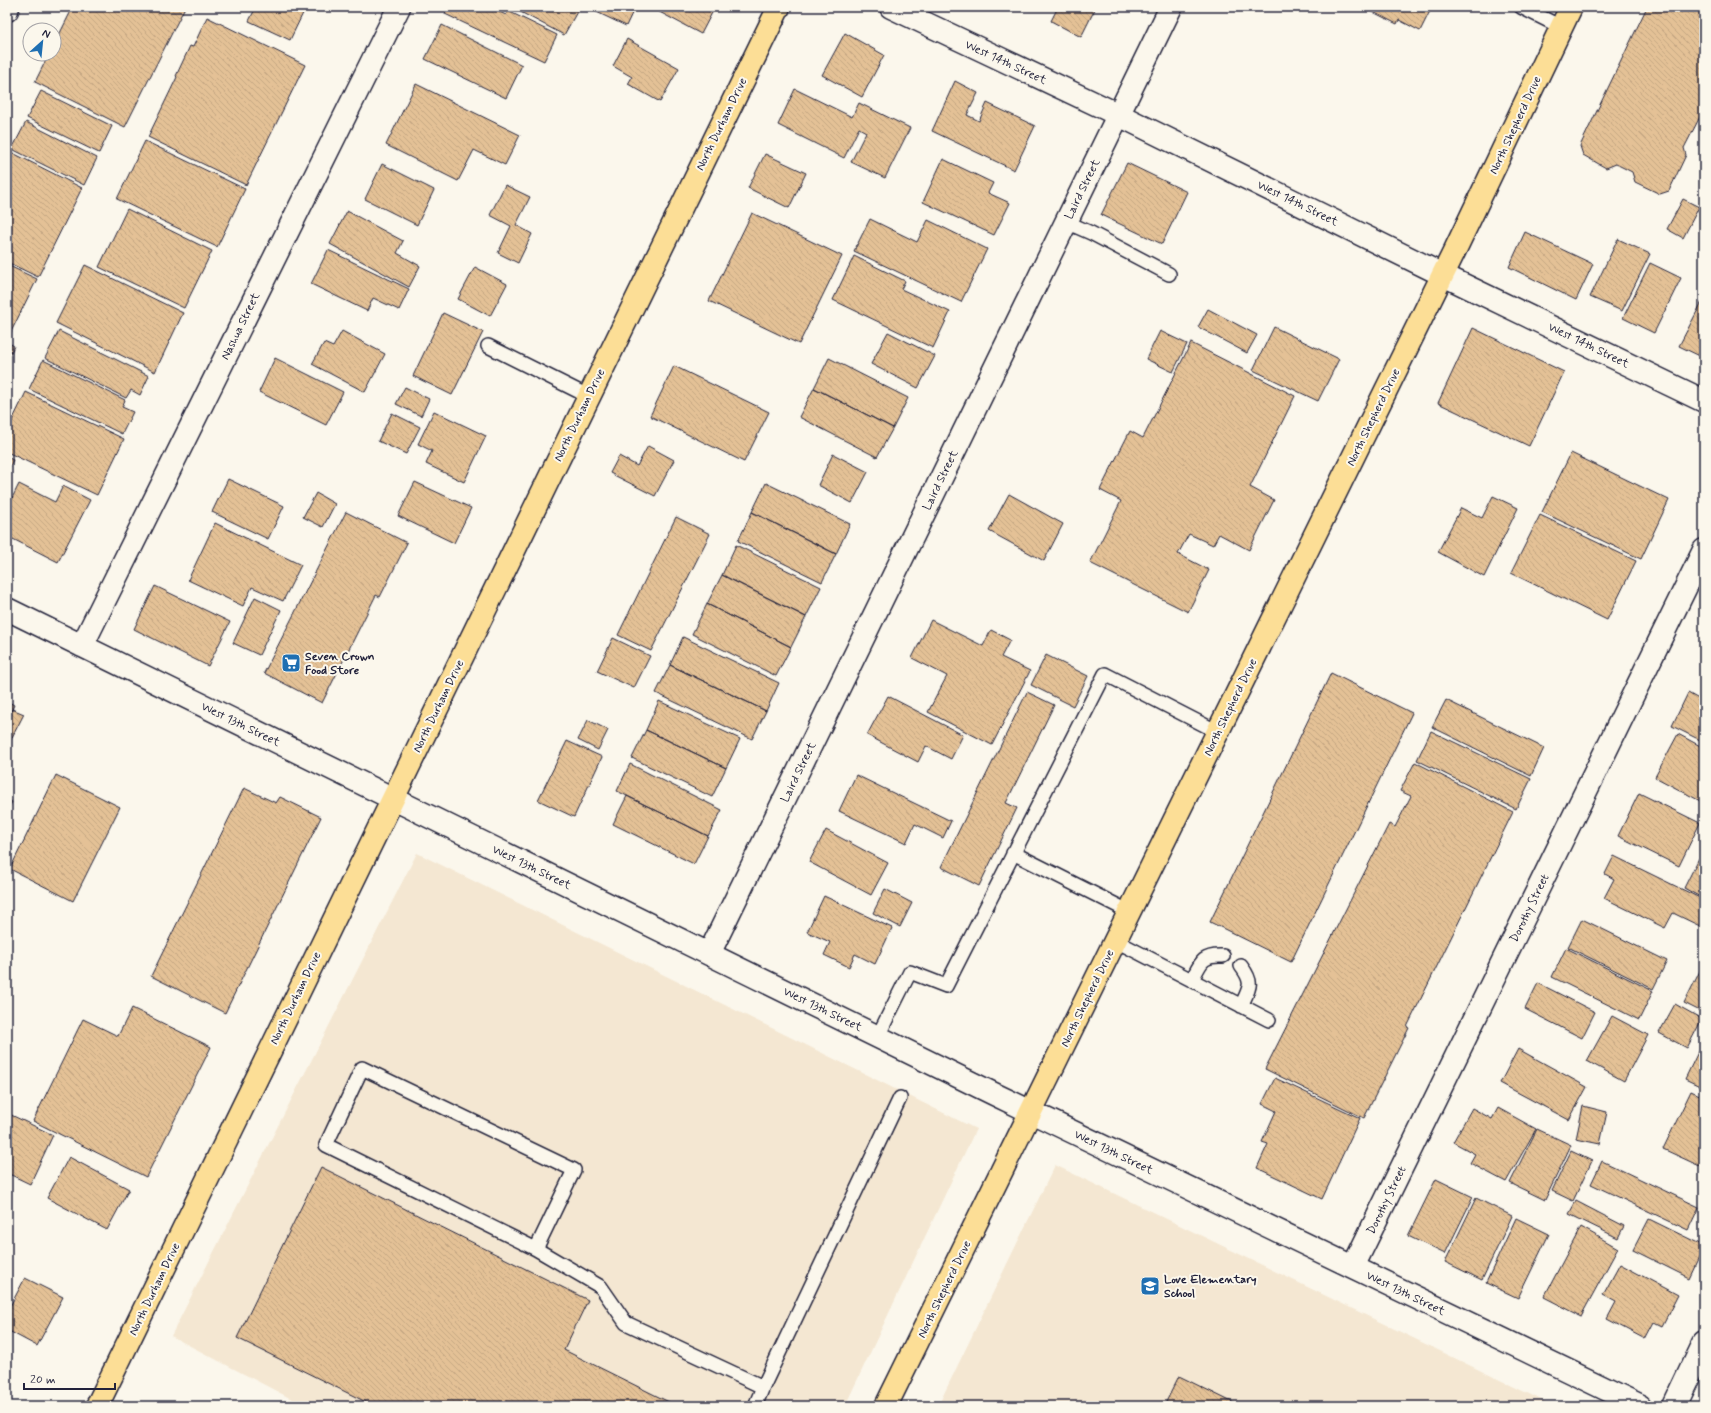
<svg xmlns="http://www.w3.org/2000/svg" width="1711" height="1413" font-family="Mynerve,sans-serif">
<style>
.built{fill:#f4e7d2}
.building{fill:url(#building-back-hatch);stroke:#22223b}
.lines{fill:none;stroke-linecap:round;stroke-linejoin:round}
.service-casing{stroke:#22223b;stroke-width:16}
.minor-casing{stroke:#22223b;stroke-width:25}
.tertiary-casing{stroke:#22223b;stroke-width:25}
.primary-casing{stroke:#22223b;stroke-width:25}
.service{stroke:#fbf7ec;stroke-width:13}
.minor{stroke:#fbf7ec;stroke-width:22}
.tertiary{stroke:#fbf7ec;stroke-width:22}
.primary{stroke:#fcde96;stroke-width:22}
.labels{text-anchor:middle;stroke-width:4;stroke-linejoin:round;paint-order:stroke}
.street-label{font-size:12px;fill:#22223b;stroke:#fbf7ec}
.poi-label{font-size:12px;font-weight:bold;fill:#22223b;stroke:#fbf7ec;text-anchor:start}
</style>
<defs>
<pattern id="building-back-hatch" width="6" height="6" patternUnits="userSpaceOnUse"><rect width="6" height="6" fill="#e4c196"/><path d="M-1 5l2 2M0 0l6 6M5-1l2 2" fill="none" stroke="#c3a682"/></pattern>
</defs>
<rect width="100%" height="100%" fill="#fbf7ec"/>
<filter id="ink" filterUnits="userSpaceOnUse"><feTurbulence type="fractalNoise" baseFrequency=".025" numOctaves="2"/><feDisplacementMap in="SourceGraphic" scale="8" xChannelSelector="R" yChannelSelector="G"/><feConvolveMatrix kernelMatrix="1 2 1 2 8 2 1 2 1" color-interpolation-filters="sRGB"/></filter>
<g filter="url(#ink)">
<path class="built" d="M417,853L976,1129L845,1406H305L171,1336Z
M1055,1165L1554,1406H938Z"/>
<path class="building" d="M73,7H185L125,127L35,82L49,54H54V45Z
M256,7H306L290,40L249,21Z
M448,7H489L506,15L508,11L557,35L544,61L445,14Z
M511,7H572L578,10L564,35Z
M586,7H635L626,26Z
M650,7H715L701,34Z
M1058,7H1096L1081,37L1051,21Z
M1363,7H1432L1420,31L1399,20L1397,24Z
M1647,7H1704V109L1684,148L1686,155L1669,191L1660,194L1635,182L1632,172L1616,164L1606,168L1583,155L1580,146Z
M207,17L305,65L246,185L148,137L177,77L176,76L190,46L193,47Z
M442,25L522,65L506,98L425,59Z
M845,33L884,55L862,97L822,75Z
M627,39L679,68L660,102L628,84L632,77L613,66Z
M955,81L978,93L967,115L979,121L987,103L1035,126L1014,170L932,131Z
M416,84L520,135L505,165L474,150L458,181L386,145Z
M795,89L852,117L859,103L910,128L885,178L851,162L866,132L859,128L844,158L778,125Z
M41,91L112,126L99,153L27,118Z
M26,122L97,158L84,185L12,149Z
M145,141L245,189L217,247L117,199Z
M7,150L82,188L38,277L7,262Z
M765,154L806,173L789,208L748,188Z
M943,159L993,183L988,193L1010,203L994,235L923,202Z
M1127,163L1187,192L1162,244L1101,215Z
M382,164L434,190L417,225L365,199Z
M505,185L530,197L516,225L532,234L518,263L498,253L511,226L490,215Z
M1683,199L1699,207L1683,238L1667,229Z
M127,209L212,251L184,308L99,267Z
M347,211L403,241L397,253L420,266L409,287L330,244Z
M752,213L842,256L799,344L709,301Z
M870,219L917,242L928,220L987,249L961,302L854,251Z
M1525,232L1593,264L1576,300L1509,267Z
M1618,239L1650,254L1622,311L1590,297Z
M328,250L409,289L399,310L373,298L367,311L311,284Z
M854,256L905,281L901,289L950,312L933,348L833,300Z
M1650,263L1681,278L1654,333L1623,318Z
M7,265L37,279L8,338L7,337Z
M85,265L183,313L155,372L56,323Z
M475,267L507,284L490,316L458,299Z
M1704,298V358L1679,346Z
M1208,309L1257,335L1247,353L1198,327Z
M443,313L483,332L452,395L413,376Z
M1274,327L1339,359L1318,401L1253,370Z
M1473,328L1564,372L1529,446L1438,403Z
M59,331L149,376L140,395L131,390L126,398L45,358Z
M342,331L385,354L365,392L312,364L324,343L333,347Z
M1160,331L1187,344L1173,372L1146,359Z
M888,332L935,356L918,388L871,364Z
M7,342L14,346L7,361Z
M1191,343L1295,396L1250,487L1274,500L1249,550L1219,534L1213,545L1189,534L1178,554L1209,570L1188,612L1090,563L1121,501L1100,490L1130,431L1143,438Z
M275,358L343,392L326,425L259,392Z
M829,358L908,398L893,428L814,388Z
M43,360L125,400L122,407L133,412L122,434L29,389Z
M674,366L769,412L744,462L650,416Z
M405,387L429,399L421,416L396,404Z
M814,388L893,428L877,457L799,417Z
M26,392L124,439L97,495L7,452V431Z
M434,411L486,436L464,482L426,464L432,451L418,444Z
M392,413L420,427L406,454L378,441Z
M648,446L674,460L655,496L610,473L619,456L637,466Z
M1571,453L1669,500L1641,559L1542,512Z
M833,454L868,472L852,503L818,485Z
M7,457L13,460L7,472Z
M228,479L284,506L268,539L212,512Z
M415,482L471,508L454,543L398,516Z
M766,483L850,524L836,554L752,512Z
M19,484L55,502L63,486L90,500L58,562L7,536V508Z
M316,493L335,504L323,527L303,517Z
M1009,494L1063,524L1044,561L989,531Z
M1493,496L1518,508L1484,577L1438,552L1461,508L1482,518Z
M346,512L407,543L380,597L376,595L322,703L264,673Z
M752,512L836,554L822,582L738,541Z
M1540,515L1636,561L1607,620L1511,573Z
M676,517L710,534L651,651L618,635Z
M215,523L301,565L283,601L252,587L243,606L188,580Z
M736,545L821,587L806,617L722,575Z
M722,575L806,617L791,647L707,604Z
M155,586L230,622L208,666L134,629Z
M255,597L281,610L259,655L233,643Z
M707,604L791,647L776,676L692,634Z
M931,620L983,646L991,630L1010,640L1001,657L1030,671L992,745L928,712L947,676L912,658Z
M683,637L779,683L766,711L670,665Z
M613,638L650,656L634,688L597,671Z
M1046,655L1088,676L1073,706L1031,685Z
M670,665L766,711L752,739L656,693Z
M1331,673L1412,713L1291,962L1210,922Z
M1027,692L1054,705L1006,803L1017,808L979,886L941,867Z
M1688,693L1704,702V742L1672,726Z
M888,696L963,735L951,759L926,746L918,762L867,735Z
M1446,700L1544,748L1531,776L1432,727Z
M7,701L14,705L7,720Z
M659,701L740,739L726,768L646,730Z
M12,709L24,714L7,747V720Z
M588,720L608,730L598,750L578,740Z
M646,730L726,768L712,797L632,758Z
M1431,731L1531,779L1516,809L1417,760Z
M1678,734L1704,748V803L1655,777Z
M567,741L602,757L574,817L538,800Z
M1415,762L1513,812L1407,1027L1409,1028L1364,1118L1265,1069L1389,824L1395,827L1411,796L1400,791Z
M630,764L722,810L708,836L617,791Z
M56,775L120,807L73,901L10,869Z
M856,775L951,821L943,838L915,824L906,843L839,811Z
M244,788L276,803L280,797L321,817L225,1013L151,976Z
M1639,793L1700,823L1679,866L1618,836Z
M627,796L708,836L694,864L613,824Z
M7,799L12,802L7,811Z
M826,830L888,863L871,895L809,862Z
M1614,856L1704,900V928L1673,913L1665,928L1604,898L1614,879L1605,874Z
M1699,858L1704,861V899L1684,888Z
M885,889L912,903L900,927L873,913Z
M824,896L892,928L875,964L855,954L849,967L824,955L830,942L807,932Z
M1582,919L1667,961L1653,989L1568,947Z
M1566,948L1653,991L1639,1020L1552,977Z
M1704,963V1013L1684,1003Z
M1538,983L1595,1012L1582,1038L1525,1009Z
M1675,1004L1702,1019L1687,1048L1659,1033Z
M132,1008L211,1047L146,1177L33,1121L83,1019L118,1036Z
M1612,1016L1648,1035L1624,1081L1587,1061Z
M1700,1048L1704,1050V1088L1685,1079Z
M1518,1049L1587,1087L1569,1120L1500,1083Z
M1275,1078L1360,1118L1322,1199L1257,1168L1268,1144L1262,1142L1276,1111L1262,1104Z
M1691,1091L1704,1097V1168L1663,1149Z
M1583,1106L1607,1112L1600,1144L1576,1139Z
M1472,1108L1492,1119L1498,1108L1536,1129L1506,1182L1470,1163L1475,1154L1453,1142Z
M7,1113L53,1135L30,1184L7,1173Z
M1537,1129L1571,1145L1545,1200L1510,1183Z
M1571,1151L1592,1161L1573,1201L1552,1191Z
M69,1157L129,1189L107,1230L47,1198Z
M1602,1161L1699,1207L1688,1230L1591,1184Z
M321,1167L588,1300L564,1350L677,1406H374L237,1338Z
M1436,1179L1473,1197L1445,1254L1408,1236Z
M1476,1198L1512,1216L1482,1280L1445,1262Z
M1576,1201L1624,1226L1618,1238L1569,1214Z
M1516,1218L1549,1234L1518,1298L1486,1283Z
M1649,1219L1704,1246L1689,1278L1633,1250Z
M1581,1227L1618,1248L1581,1316L1544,1297Z
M1620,1264L1678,1295L1662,1326L1654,1322L1645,1339L1607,1319L1616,1302L1603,1295Z
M25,1278L63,1297L37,1346L7,1330V1312Z
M1179,1376L1240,1406H1164Z"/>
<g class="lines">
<defs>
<path id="service" d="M1521,7L1561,27
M1066,222L1091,233L1169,274
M488,346L588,396
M1013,853L1130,912
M1116,941L1269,1020
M1241,966C1254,983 1250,987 1241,1006
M1192,980C1201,962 1202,955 1223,956
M878,1036L910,972L946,986L1105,674L1218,732
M536,1249L326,1145L362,1068L574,1170L536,1249L601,1287L626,1323L763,1387L755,1406
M763,1387L900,1098"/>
<path id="minor" d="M7,10L8,7
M7,609L994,1094L1641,1406
M82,646L399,7
M709,954L1171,7
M1353,1267L1704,550
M1674,1406L1704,1343"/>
<path id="tertiary" d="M891,7L1119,115L1443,275L1704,401"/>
<path id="primary" d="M97,1406L779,7
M886,1406L1455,250L1571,7"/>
</defs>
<use href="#service" class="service-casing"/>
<use href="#minor" class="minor-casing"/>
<use href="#tertiary" class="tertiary-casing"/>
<use href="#primary" class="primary-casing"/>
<use href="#service" class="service"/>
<use href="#minor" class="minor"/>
<use href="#tertiary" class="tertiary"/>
<use href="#primary" class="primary"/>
</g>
</g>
<defs>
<symbol id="supermarket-square" viewBox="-11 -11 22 22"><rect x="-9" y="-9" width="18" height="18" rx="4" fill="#1f6fb2" stroke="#fbf7ec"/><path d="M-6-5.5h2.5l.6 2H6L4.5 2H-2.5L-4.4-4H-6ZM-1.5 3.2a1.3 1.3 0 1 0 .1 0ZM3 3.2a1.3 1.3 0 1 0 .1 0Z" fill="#fff"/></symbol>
<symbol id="school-square" viewBox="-11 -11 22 22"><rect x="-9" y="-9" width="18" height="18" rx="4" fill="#1f6fb2" stroke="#fbf7ec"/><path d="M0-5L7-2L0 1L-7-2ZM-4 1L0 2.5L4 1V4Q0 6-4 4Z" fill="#fff"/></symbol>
</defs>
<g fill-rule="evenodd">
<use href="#supermarket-square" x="280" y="652" width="22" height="22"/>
<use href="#school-square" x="1139" y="1275" width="22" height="22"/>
</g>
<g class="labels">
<g class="street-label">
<text transform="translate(1006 62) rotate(25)" y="4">West 14th Street</text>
<text transform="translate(721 124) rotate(-64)" y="4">North Durham Drive</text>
<text transform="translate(1515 125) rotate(-65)" y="4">North Shepherd Drive</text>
<text transform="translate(1082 189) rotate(-64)" y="4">Laird Street</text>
<text transform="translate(1298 203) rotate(26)" y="4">West 14th Street</text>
<text transform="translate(240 326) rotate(-64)" y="4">Nashua Street</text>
<text transform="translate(1589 345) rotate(26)" y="4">West 14th Street</text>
<text transform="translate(579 415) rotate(-64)" y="4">North Durham Drive</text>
<text transform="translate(1373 417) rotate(-64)" y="4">North Shepherd Drive</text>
<text transform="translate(940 480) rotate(-64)" y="4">Laird Street</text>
<text transform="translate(438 706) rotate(-64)" y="4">North Durham Drive</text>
<text transform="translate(1230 707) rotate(-64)" y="4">North Shepherd Drive</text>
<text transform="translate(241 724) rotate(26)" y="4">West 13th Street</text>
<text transform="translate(798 772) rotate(-64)" y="4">Laird Street</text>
<text transform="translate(532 867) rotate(26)" y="4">West 13th Street</text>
<text transform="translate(1529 908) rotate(-64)" y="4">Dorothy Street</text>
<text transform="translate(295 998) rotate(-64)" y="4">North Durham Drive</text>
<text transform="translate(1087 998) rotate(-64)" y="4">North Shepherd Drive</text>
<text transform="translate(823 1009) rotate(26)" y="4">West 13th Street</text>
<text transform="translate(1114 1152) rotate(26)" y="4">West 13th Street</text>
<text transform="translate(1386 1200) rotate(-64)" y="4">Dorothy Street</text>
<text transform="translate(154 1289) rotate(-64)" y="4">North Durham Drive</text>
<text transform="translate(944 1289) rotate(-64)" y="4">North Shepherd Drive</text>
<text transform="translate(1406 1293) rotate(26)" y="4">West 13th Street</text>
</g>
<g class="poi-label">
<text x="305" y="660">Seven Crown<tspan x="305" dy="14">Food Store</tspan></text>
<text x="1164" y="1283">Love Elementary<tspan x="1164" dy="14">School</tspan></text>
</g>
</g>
<rect width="1711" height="1413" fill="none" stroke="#fbf7ec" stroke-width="24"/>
<rect x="12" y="12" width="1687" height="1389" fill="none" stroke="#22223b" stroke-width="1.5" filter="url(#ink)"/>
<g transform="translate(42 42) rotate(27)"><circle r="19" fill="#fbf7ec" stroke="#a4a2a5"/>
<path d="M0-3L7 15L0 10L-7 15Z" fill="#1f6fb2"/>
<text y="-6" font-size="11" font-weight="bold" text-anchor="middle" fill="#22223b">N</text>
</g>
<path d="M24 1383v6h91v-6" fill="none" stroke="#22223b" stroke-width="2"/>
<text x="30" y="1383" font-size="12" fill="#22223b" stroke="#fbf7ec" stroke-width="3" paint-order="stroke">20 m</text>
</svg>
